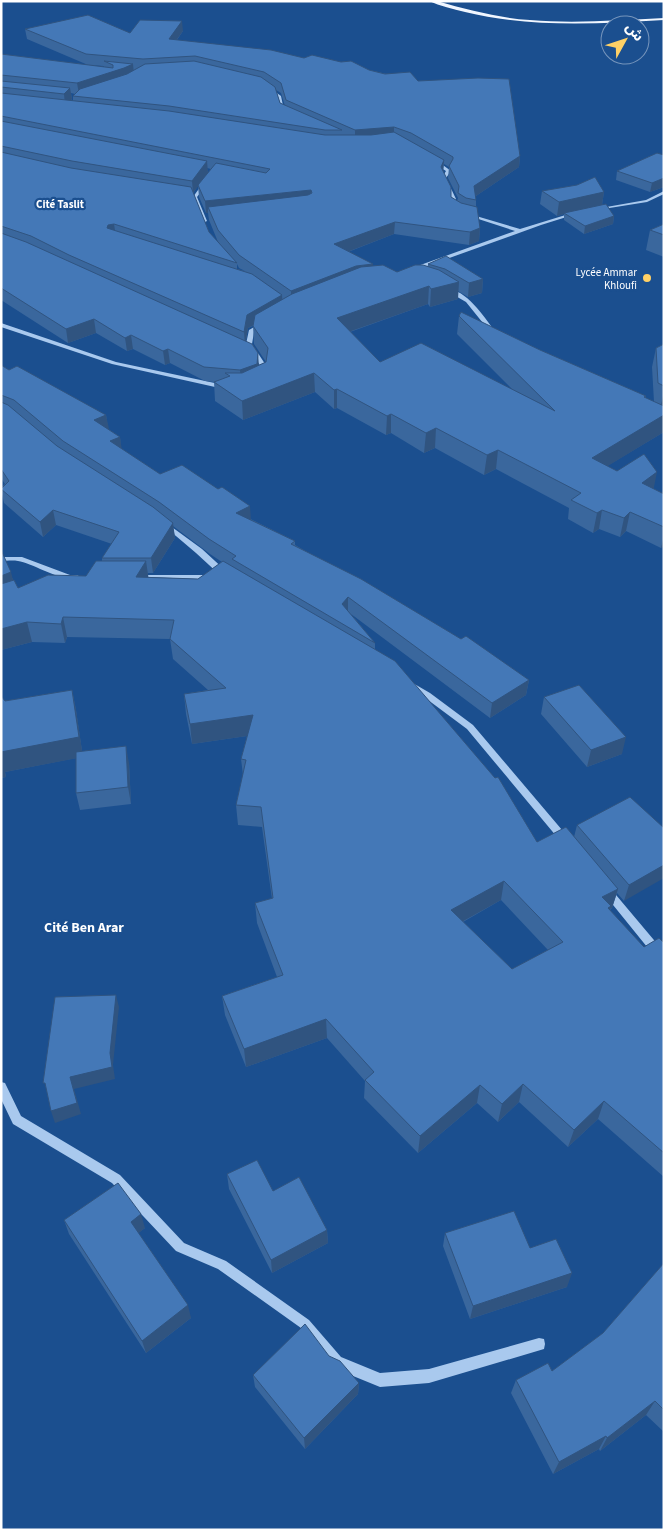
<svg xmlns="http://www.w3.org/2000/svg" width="665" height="1531" font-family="'Source Sans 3','Noto Sans Arabic',sans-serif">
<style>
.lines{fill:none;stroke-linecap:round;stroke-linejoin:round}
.minor{fill:#a9c9ee;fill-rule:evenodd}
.major{fill:#f0f6ff;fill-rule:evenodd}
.wall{fill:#3a679d;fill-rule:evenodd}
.shaded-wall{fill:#305480}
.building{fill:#4478b7;stroke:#305480;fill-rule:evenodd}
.poi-dot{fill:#ffd166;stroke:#1b4f8f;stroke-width:2}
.labels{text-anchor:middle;stroke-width:4.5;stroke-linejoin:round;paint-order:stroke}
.far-neighbourhood-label{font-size:11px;font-weight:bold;fill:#fff;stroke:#1b4f8f}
.far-poi-label{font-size:11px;fill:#fff;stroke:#1b4f8f;text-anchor:end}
.neighbourhood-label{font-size:14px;font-weight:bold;fill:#fff;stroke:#1b4f8f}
</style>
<rect width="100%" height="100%" fill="#1b4f8f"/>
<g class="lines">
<path class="minor" d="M268,88H270L281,96L285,115L282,114L277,97L268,90Z
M432,160H436L451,171L446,178L456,199V209L452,208V199L442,178L446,171L432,162Z
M203,183L207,184L197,197L207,221L205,222L203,221L193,197Z
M664,191V194L647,202L597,210L595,209L646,200Z
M466,213L520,229L572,213L576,214L541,225L416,270H412V268L515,231L466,215Z
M447,289C466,289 484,317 495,331V333H491L466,302L447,291Z
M263,322L266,324L265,325L254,332L252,344L267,367L266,375L263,377L260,375L261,367L246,344L249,330Z
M1,323L116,362L224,385L227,387L224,389L112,364L1,327Z
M165,522L202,549L227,572V576H221L196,553L163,525L161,524Z
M1,557H22L70,575H78L79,577C66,585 33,563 18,561C12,560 6,561 1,561Z
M138,575H210L214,577L210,579H141L137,577Z
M411,682L430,693L473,725L568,837L570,840L568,843H562L467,729L424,697L408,687L407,685Z
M608,888L611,889L664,952V964L660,963L605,895L603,892L605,889Z
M1,1082L5,1083L21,1116L120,1175L184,1243L226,1261L309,1320L341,1357L380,1373L429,1369L539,1338L544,1339L545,1344L544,1349L429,1383L380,1387L331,1367L301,1328L218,1269L176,1251L112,1183L13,1124L1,1099Z"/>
<path class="major" d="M429,1H437C468,10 499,18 530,20C575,24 619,20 664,18V20C596,24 532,28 465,12C453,9 440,6 429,1Z"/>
</g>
<path class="wall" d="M25,29L130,33L183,31L177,40L304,58L369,70L418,81L520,156L519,167L476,196V206L480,228L479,241L469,245L394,234L348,252L373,264V266L397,272L428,267V264L483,279L482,293L468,297L458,291V299L430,307L428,304L350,332L380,362L512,389L457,334L459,316L540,350L646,396V398L654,402L652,367L656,348L664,344V404L662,405L664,406V432L607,466L664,494V546L661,548L626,531L620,537L599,529L593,533L568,519L569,508L496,469L484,475L435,448L424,453L391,433L386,435L337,408L334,409L315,392L243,420L215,401L214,382L205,381L170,363L165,365L133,349L127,351L96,333L68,343L1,300V54L104,67V66L88,65L27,39ZM276,90L281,93L285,106L280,103ZM71,93L75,94L73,96V101H70L72,99ZM444,164L449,167L448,178L458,198L457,201L451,197L443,172ZM207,168L211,169L208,173ZM198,186L199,197L206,213H208L209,220L218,242L209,232L193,193ZM237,264L239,268L245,271L237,269ZM253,326L254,344L266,362L259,365L246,341L248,328Z
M664,155V187L650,192L616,180L617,171Z
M542,191L604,192L602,205L614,216L613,224L584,234L564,220V214L557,216L540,204Z
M664,224V257L646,250L650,230Z
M1,365L9,370L106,415L108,429L120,437L121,449L160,474L295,541V545L529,680L526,695L490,718L351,614L375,643V650L537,842L574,837L577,825L664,828L624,901L617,893L612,908L610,910L644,947L664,943V1177L598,1119L568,1147L519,1102L498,1122L477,1103L418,1153L364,1098L365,1081L327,1038L246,1067L225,1015L222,996L277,977L257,923L255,903L272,899L262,827L238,825L236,805L243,775L241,759L247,736L192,744L186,714L184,694L208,690L173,659L170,639L67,637L65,643L32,642L1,650V550L13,580L18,588L86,576L102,561V558L112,544L56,525L43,537L4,503L1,490V488L5,484L1,478ZM173,526L210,554L222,562L198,579L148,577V573H153L175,538ZM501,900L548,950L512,969L463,922Z
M72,690L76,710L82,751L129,763L131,804L80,810L76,793V758L5,772L6,777L1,778V696L5,701Z
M544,697L622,754L587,767L541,714Z
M227,1174L273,1191L327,1230L328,1243L272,1273L229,1189Z
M64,1220L145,1228L138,1233L191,1318L146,1353L69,1234Z
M445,1233L530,1248L567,1287L470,1319L443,1246Z
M664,1263V1432L646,1415L600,1451L599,1449L553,1474L511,1393L516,1380L552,1371L603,1333Z
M329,1356L359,1383L358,1394L305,1449L255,1387L253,1375Z"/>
<path class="shaded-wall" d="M182,21L183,31L170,49L169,39Z
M133,64L134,74L79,94L77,83Z
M70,88L72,99L65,105L64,94Z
M394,127V138L355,141V130Z
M520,156L519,167L473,198L474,186Z
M444,160L443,172L441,167Z
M207,161L208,173L193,193L192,181Z
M664,178V187L650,192L652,183Z
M311,190V203L208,207V213H206L205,201Z
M604,192L602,205L564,213V214L557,216L559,202Z
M614,216L613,224L584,234L585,226Z
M395,222L394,234L334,257V244Z
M114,224L116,237L107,228L108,225Z
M480,228L479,241L469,245L470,232Z
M373,264V277L291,305V291L356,266Z
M483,279L482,293L468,297L469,283Z
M459,282L458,299L430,307L431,289Z
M429,286L428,304L337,336V318Z
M282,295L283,309L248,328L245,346L244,332L247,315Z
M94,319L96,333L68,343L66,329Z
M131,335L133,349L127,351L125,338Z
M168,349L170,363L165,365L163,351Z
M258,353L259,367L241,384L240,370Z
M314,373L315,392L243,420L242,401Z
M337,389V408L334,409V390Z
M664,392V404L661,405Z
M391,414V433L386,435L387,416Z
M106,415L109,429L96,434L94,420Z
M664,415V432L588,478L592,458Z
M436,428L435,448L424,453L426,433Z
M120,437L122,451L110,441Z
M498,450L496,469L484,475L487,455Z
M657,472L653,492L642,483Z
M250,506L251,521L236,513Z
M53,510L56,525L43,537L40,522Z
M602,510L599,529L593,533L597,513Z
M630,512L626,531L620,537L624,518Z
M173,523L175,538L153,573L151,558Z
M664,536V546L661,548Z
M146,561L149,581L136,577Z
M11,572L16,592L1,597V576Z
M348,597V612L342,604Z
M63,617L67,637L65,643L61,624Z
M27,622L32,642L1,650V629Z
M529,680L526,695L490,718L492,703Z
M72,690L76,710L83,757L5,772L6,777L1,778V752Z
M253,715L254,735L192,744L190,724Z
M626,737L622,754L587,767L591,750Z
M126,746L129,763L131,804L128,787Z
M664,865V878L624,901L629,885Z
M504,881L501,900L449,929L451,910Z
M618,889L612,908L610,909L606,926L602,897Z
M116,995L119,1007L113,1065L115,1079L74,1089L81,1114L55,1123L51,1111L70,1077L110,1053Z
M326,1019L327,1038L246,1067L244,1049Z
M523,1084L519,1102L498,1122L502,1104Z
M480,1085L477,1103L418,1153L420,1136Z
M604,1101L598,1119L568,1147L574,1130Z
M141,1214L145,1228L135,1236L131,1222Z
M327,1230L328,1243L272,1273L271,1260Z
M572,1273L567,1287L470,1319L473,1306Z
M188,1305L191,1318L146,1353L142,1341Z
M359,1383L358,1394L305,1449L304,1438Z
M655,1401L646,1415L600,1451L607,1438Z
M606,1436L599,1449L553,1474L559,1462Z"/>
<path class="building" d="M88,15L130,33L140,20L182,21L169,39L271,50L304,58L312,55L341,62L351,61L369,70L385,74L410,72L418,81L478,78L509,79L520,156L474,186L476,200L466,198L458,193L459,186L449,166L453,159V157L411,133L394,127L355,130L286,100L281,83L264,72L195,56L143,59L86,54L25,29Z
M1,54L113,68V65L104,61L133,64L124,68L77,83L1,75Z
M194,61L261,77L275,87L280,103L342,130H325L169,106L73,96L80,89L127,74L145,64Z
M1,81L70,88L64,94L1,87Z
M1,93L169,111L325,135H371L394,132L444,160L441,167L451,187V197L461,203L477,207L480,228L470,232L395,222L334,244L373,264L356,266L291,291L239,255L218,230L208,207L308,195L312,193L311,190L205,201L198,185L216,163L266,173L270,169L1,116Z
M1,121L207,161L192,181L72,161L1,146Z
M1,152L71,168L191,187L209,232L237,263L114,224L108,225L107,228L252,274L282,295L247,315L244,332L69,255L31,236L1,226Z
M657,153L664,155V178L652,183L617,171Z
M595,177L604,192L559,202L542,191L577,185Z
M606,204L614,216L585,226L564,213Z
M664,224V235L650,230Z
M1,233L26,242L252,344L258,353L257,364L240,370L204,367L168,349L163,351L131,335L125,338L94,319L66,329L1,288Z
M446,256L483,279L469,283L445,269L428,264Z
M383,265L397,272L415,265H423L439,270L459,282L431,289L429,286L337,318L380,362L421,343L555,411L459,316L461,312L540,350L646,396L644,397L664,406V415L592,458L617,471L644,454L657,472L642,483L664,494V527L630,512L624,518L602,510L597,513L571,500L581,493L498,450L487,455L436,428L426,433L391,414L387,416L337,389L334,390L314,373L242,401L214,382L230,376L225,373H242L266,362L268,348L253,326L255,315L292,294L361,267Z
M664,344V386L658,383L656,348Z
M1,365L9,370L17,366L106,415L94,420L120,437L110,441L160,474L182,465L218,489L222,487L250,506L236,513L295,541L291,544L361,579L461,639L466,636L529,680L492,703L348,597L342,604L375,643L232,559L236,556L209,539L159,502L63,441L14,400L1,395Z
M1,402L8,405L57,446L153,507L173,523L151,558H102L119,532L53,510L40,522L1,489L9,481L1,469Z
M1,550L11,572L1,576Z
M96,561H146L136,577L198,579L223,561L395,661L495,778L498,777L537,842L566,827L618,889L602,897L611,906L608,908L644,947L659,938L664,943V1153L604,1101L574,1130L523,1084L502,1104L480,1085L420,1136L365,1080L374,1072L326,1019L244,1049L222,996L283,975L255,903L273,898L261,807L236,805L246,760L241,759L253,715L190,724L184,694L226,688L170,639L174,620L63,617L61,624L27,622L1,629V584L14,580L18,588L48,575L86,576ZM504,881L563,942L512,969L451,910Z
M579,685L626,737L591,750L544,697Z
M72,690L79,737L1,752V696L5,701Z
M126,746L128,787L76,793V752Z
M630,797L664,828V865L629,885L577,825Z
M116,995L110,1053L112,1067L70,1077L77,1103L51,1111L45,1083H43L55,997Z
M257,1160L273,1191L299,1177L327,1230L271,1260L227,1174Z
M118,1183L141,1214L131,1222L188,1305L142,1341L64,1220Z
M514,1211L530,1248L556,1239L572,1273L473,1306L445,1233Z
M664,1263V1410L655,1401L607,1438L606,1436L559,1462L516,1380L548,1363L552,1371L603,1333Z
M305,1324L329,1356L340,1361L359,1383L304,1438L253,1375Z"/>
<circle class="poi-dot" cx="647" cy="278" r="5"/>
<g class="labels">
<g class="far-neighbourhood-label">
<text x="60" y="208">Cité Taslit</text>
</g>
<g class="far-poi-label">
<text x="637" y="276">Lycée Ammar<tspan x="637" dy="13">Khloufi</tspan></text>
</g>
<g class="neighbourhood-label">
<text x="84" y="932">Cité Ben Arar</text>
</g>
</g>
<rect width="665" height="1531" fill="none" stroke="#ffffff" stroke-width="5"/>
<g transform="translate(625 40) rotate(50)"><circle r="24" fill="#1b4f8f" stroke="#7695bc"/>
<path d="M0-4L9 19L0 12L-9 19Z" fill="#ffd166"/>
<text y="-8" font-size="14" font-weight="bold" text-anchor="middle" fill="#ffffff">ش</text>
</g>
</svg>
